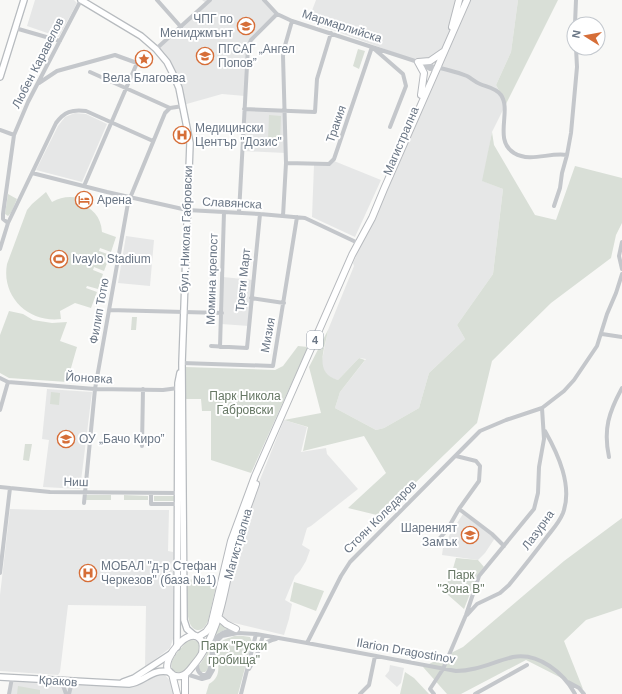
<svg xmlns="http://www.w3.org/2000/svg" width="622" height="694" font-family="Arial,sans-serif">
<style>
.built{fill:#e6e7e7}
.green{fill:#d9dfd7}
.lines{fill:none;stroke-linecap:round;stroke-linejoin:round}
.secondary-casing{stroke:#b7bbbf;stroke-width:8}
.primary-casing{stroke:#b6b9bd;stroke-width:8}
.street{stroke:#c4c7cb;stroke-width:4}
.secondary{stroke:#fff;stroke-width:5.5}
.primary{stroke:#fff;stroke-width:6}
.labels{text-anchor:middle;stroke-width:4;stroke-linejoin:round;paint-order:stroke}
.shield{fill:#fff;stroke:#979faa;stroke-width:1}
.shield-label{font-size:11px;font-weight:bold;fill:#6a7685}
.poi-label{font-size:12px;fill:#6a7685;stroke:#fff;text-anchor:start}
.street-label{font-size:12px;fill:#6a7685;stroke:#fff}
.park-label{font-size:12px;fill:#667764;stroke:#fff}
</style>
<rect width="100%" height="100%" fill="#f8f8f6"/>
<path class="built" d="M35,0H74L77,3L59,37L27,26Z
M202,0H264L277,14L251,40L248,47L245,96L222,94L183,105L173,74L156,49L206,3Z
M316,0H518L511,52L496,85L506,104L492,132L483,181L503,189L493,274L457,325L465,339L429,373L419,408L384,428L376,430L335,408L340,392L366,359L359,358L338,380L331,378L326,374L321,365L328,330L354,266L353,263L439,69L308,21Z
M245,110L286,111V153L242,151Z
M75,113L86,114L107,124L82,182L36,170L58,126L65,117Z
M334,161L381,180L355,237L312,217L314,165Z
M126,236L154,240L150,286L118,283Z
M223,277L253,280L249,326L221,324Z
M47,389L92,392L80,489L43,487L49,440L42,439Z
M284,420L307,427L301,452L326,448L327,454L358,489L311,526L307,528L302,545L310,550L306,561L300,571L295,576L285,600L292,604L289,619L284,635L230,622L225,620L222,614L236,545L251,502Z
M10,509L43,510H169L168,551L173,552V639L170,648L145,667L146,606L68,605L60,672L58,675L0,671V595Z
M463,514L495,538L485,553L478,560L442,555L443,548L451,532Z
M390,665L404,668L401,683L397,687L385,676L389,671Z
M161,674L165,675L173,684V694H9L12,678L123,684L155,675Z"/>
<path class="green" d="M518,0H558L506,104L496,85L511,52Z
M358,49L365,51L359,69L353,66Z
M269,115L281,116L280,142L268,141Z
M492,132L494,145L535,215L556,220L575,166L622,178V223L616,235L611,258L551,303L492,361L477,423L381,516L348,508L386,473L364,436L303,451L308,427L284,420L321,413L309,367L328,330C325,349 313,373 338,380L359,358L365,360L340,392L335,408L376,430L384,428L419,408L429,373L465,339L457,325L493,274L503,189L482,181Z
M46,192L52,202C61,197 69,196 79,198L78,202C92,208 101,216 102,232L116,237L111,252L100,248L99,251L110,255L104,271L94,267L93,270L103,274L98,289L87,286L86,288L97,292L91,308L75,303L60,311L61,319C29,323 1,297 7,264L27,210L32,204Z
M8,194L17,199L11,213L8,216L5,214Z
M9,311L23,314L33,320L52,323L67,322L60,341L77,347L67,382L9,378L0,373V335Z
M132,317H137L136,330H131Z
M298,346L308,347L251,473L211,460V411H202L201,399H185V367L275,370L283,366Z
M51,392L60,393L59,405L50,404Z
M25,444H32L29,461L23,460Z
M86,495H111V500H86Z
M124,495L148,496V500H124Z
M154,496H174V501H154Z
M622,518V608L586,620L564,641L583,689L526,660L461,694H447L423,667L463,647L564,561Z
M456,558L478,560L484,567L477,576L464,609L447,594L448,577L452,572Z
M187,579L217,582L208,621C206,625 203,631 197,630C183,627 188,591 187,579Z
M294,582L324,591L316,611L290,601Z
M219,622L227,627V629C223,631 219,632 216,635C207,643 208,658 209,669L205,672H201L198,667L206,655Z
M234,636H243L250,637L252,642L238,694H206L209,684C227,674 212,656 220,643C223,639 230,638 234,636Z
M190,640C215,640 189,665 183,673L174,672C165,662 181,649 187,641Z
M405,672L414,678L429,694H400Z
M18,686L40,690V694H17Z"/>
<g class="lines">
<defs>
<path id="secondary" d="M81,0L141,36L156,49L167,62L173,74L179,88L190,143L182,363L184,620L187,629L195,636
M0,77L24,0
M177,647L178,383L180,373
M0,677L129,684C146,682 150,668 170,672
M123,682L134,678L172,653"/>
<path id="primary" d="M452,27L459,0
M421,95L424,73L418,62L430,61L443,52
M218,617L226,624L236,629
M198,637L206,632L211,625L231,541L255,476L352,255L372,218L384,189L467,0
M202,653C203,648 204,643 200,639C189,625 162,659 168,670C171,675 176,677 181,676C186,675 189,671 192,667C222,633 224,586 235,545C241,524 249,504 256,484
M172,674L177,694
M185,694V675"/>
</defs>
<use href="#secondary" class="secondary-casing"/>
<use href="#primary" class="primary-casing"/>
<path class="street" d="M157,0L181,27
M264,0L277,14L292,21L418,62L428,63L434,68L435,72
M575,24L576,0
M15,28L60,41
M156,49L210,0
M420,63L430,69H436
M437,67C447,70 457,72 467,76C471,78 475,82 480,84C487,87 496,88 501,95C512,111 493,140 514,153C531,163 549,152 567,155
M90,72L170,108
M39,83L57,71L115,55L137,63L84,186
M244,109L315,112L317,79L331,33
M0,130L14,135
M286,163L329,164L334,159L372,47L403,74L406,86L390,127
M32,173L107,192L187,210L260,214L305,218L358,243
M554,206L560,188L562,173L567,155L571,133L577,67L576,48
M239,213L248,47L251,40L277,14
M283,216L286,163L283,56L284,49L292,21
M8,223L56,123C64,112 72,109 86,111L153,141
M622,242L619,256L622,269
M0,249L8,223L3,219V214L14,135L28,102L81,0
M251,298L284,303
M109,310L222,313
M602,334L622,337
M211,346L247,348L260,214
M220,347L224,212
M182,363L273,366L297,217
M0,378L8,382L95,389L163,390L178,388
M0,410L8,382
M142,446L143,389
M609,457C603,429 609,412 622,388
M0,487L50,492L179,493
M151,493V504H179
M84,503L95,389L128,203L165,113L170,108L183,106
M459,509L492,534L504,546
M439,539L447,530L459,509L479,481L480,466L476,461L456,456
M0,573L10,488
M467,615L477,604L500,593L509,585C522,569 534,554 546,538C552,530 559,523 563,513C573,486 558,454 545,431
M307,643L341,576L350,562L480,431L506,420L542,408L564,391L574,380L597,346L607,314L616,293L622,274
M259,648L263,636
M198,660C197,666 196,671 202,675H206C221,659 196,636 236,629
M249,669C257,656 259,642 276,639
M186,674L202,679L209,677L213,670L215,647L217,641L222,636L238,633L256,634L307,643L456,671C476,671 493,662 513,657C538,652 564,673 575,694
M57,682L63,685L66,694
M568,682L579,688L584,694
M9,694L12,678
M69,694L72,682
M241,694L256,634
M360,694L369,685L375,656
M434,694L430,689L443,669L466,615L479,576L534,509L538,493L539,467L544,439L542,408
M475,694L527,665"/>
<use href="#secondary" class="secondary"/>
<use href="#primary" class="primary"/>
</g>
<defs>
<symbol id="school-ring" viewBox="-11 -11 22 22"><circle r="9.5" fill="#fff" stroke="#d66e38" stroke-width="1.5"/><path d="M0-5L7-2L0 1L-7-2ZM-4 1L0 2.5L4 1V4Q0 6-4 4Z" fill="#d66e38"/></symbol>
<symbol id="sight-ring" viewBox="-11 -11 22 22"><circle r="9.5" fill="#fff" stroke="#d66e38" stroke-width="1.5"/><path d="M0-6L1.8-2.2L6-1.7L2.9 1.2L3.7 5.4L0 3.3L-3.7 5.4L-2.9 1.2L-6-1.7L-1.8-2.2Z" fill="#d66e38"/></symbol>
<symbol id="hospital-ring" viewBox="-11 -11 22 22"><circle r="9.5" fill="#fff" stroke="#d66e38" stroke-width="1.5"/><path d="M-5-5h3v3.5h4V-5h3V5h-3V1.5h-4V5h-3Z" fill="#d66e38"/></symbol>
<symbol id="hotel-ring" viewBox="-11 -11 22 22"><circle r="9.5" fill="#fff" stroke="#d66e38" stroke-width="1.5"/><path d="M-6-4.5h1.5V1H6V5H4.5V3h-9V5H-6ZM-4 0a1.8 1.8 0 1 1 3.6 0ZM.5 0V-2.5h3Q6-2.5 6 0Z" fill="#d66e38"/></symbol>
<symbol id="stadium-ring" viewBox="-11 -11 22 22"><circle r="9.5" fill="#fff" stroke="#d66e38" stroke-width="1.5"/><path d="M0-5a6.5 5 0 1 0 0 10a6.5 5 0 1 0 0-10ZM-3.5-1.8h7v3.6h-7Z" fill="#d66e38"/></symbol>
</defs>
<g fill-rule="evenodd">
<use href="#school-ring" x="236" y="16" width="20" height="20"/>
<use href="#school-ring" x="195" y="46" width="20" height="20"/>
<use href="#sight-ring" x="134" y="49" width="20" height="20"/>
<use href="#hospital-ring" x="172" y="125" width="20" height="20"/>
<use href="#hotel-ring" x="74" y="190" width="20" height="20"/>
<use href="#stadium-ring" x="49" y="249" width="20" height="20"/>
<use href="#school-ring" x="56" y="429" width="20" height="20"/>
<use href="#school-ring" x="460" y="525" width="20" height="20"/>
<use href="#hospital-ring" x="78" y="563" width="20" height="20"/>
</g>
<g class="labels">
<rect class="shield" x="307" y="331" width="16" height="18" rx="3"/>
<g class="shield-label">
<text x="315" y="344">4</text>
</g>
<g class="poi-label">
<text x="233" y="23" text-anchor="end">ЧПГ по<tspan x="233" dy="14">Мениджмънт</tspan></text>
<text x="218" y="53">ПГСАГ „Ангел<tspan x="218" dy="14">Попов”</tspan></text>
<text x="144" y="82" text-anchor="middle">Вела Благоева</text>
<text x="195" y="132">Медицински<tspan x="195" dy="14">Център "Дозис"</tspan></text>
<text x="97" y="204">Арена</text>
<text x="72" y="263">Ivaylo Stadium</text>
<text x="79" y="443">ОУ „Бачо Киро”</text>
<text x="457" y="532" text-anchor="end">Шареният<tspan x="457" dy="14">Замък</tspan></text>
<text x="101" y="570">МОБАЛ "д-р Стефан<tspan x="101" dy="14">Черкезов" (база №1)</tspan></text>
</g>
<g class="street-label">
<text transform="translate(342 26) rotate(18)" y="4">Мармарлийска</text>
<text transform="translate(38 63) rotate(-63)" y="4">Любен Каравелов</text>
<text transform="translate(336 124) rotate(-71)" y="4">Тракия</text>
<text transform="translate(401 141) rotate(-67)" y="4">Магистрална</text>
<text transform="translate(232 203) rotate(3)" y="4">Славянска</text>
<text transform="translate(186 229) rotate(-88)" y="4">бул. Никола Габровски</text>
<text transform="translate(212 279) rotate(-88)" y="4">Момина крепост</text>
<text transform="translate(243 280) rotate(-84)" y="4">Трети Март</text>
<text transform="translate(99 311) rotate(-80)" y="4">Филип Тотю</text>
<text transform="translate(268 335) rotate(-80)" y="4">Мизия</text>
<text transform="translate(89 378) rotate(3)" y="4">Йоновка</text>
<text transform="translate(76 482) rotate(1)" y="4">Ниш</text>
<text transform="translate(380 517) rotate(-45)" y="4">Стоян Коледаров</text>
<text transform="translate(538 530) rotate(-54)" y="4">Лазурна</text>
<text transform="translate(238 544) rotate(-74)" y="4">Магистрална</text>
<text transform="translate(406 651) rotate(10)" y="4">Ilarion Dragostinov</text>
<text transform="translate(58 681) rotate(4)" y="4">Краков</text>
</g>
<g class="park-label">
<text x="245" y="400">Парк Никола<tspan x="245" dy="14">Габровски</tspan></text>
<text x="461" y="579">Парк<tspan x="461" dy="14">"Зона В"</tspan></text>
<text x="234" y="650">Парк "Руски<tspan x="234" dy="14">гробища"</tspan></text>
</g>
</g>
<g transform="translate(586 36) rotate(281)"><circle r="19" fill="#ffffff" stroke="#c3c8ce"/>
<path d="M0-3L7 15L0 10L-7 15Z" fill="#d66e38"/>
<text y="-6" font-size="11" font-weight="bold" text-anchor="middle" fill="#6a7685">N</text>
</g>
</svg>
